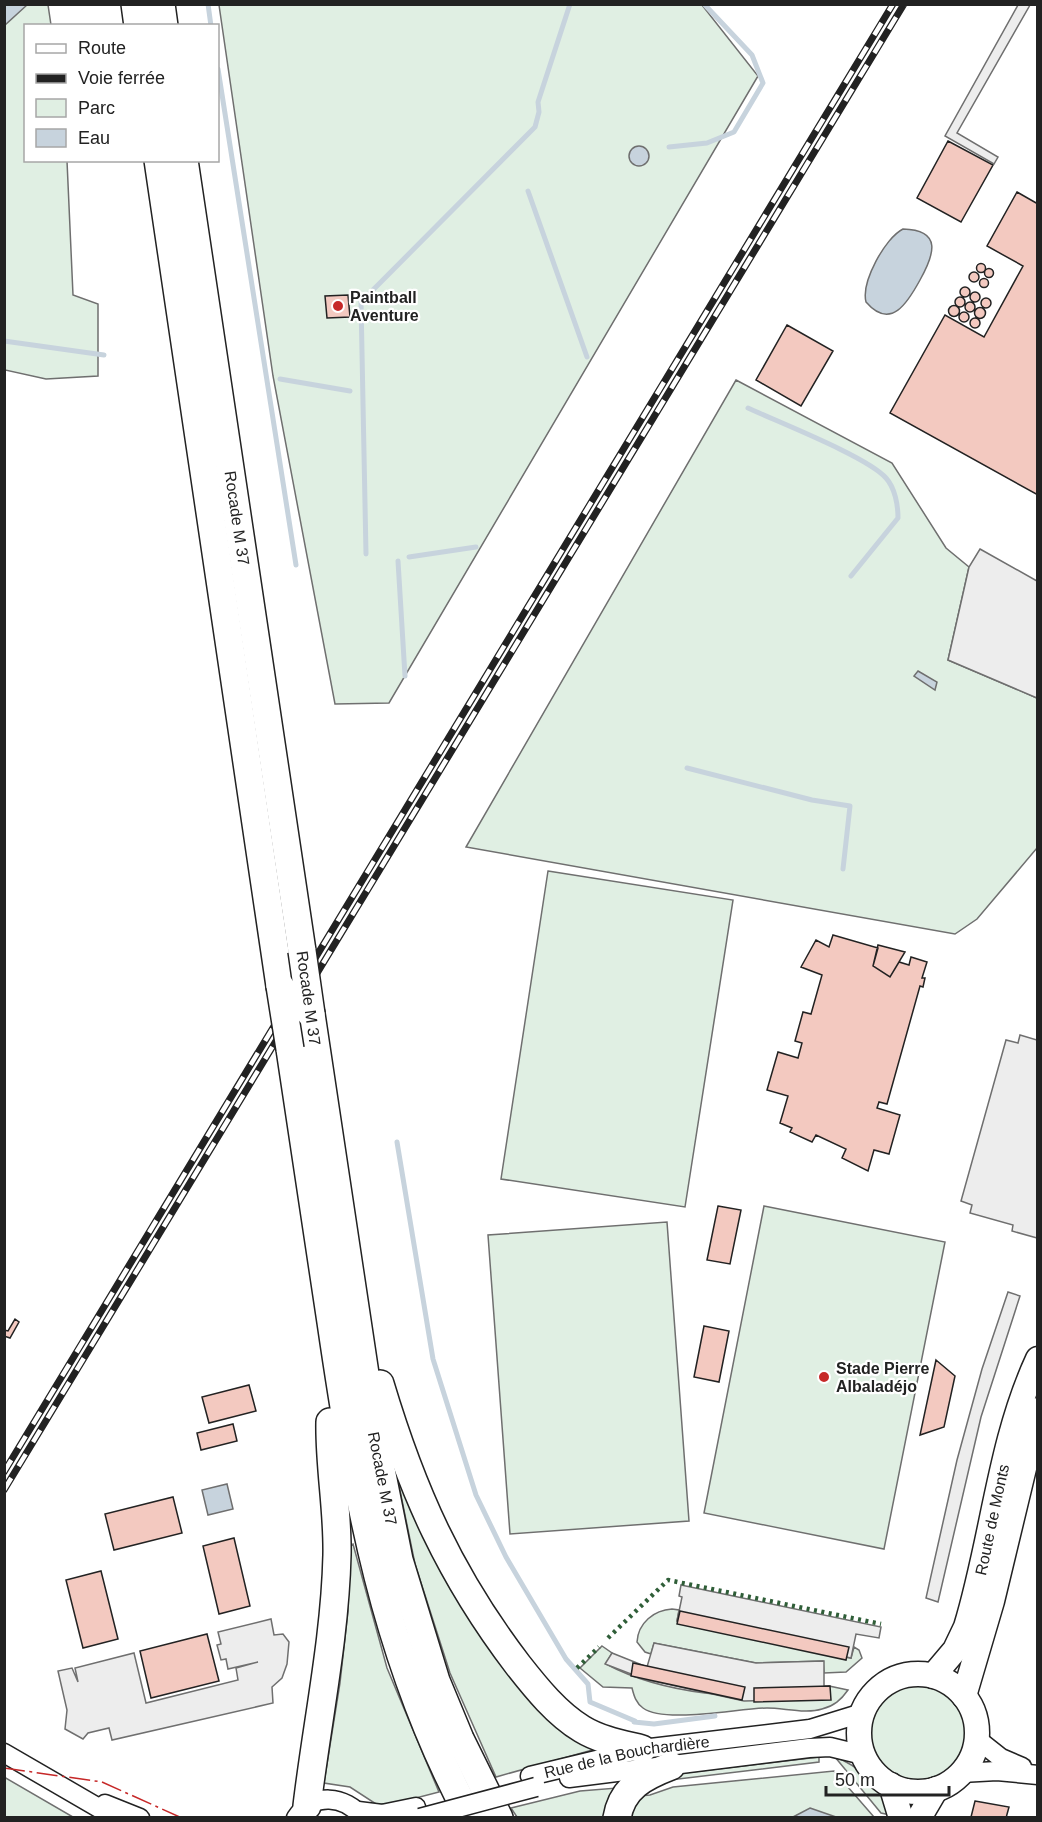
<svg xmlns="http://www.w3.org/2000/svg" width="1042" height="1822" font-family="Helvetica,sans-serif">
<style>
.green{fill:#e0efe3;stroke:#6f6f6f;stroke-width:1.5}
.parking{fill:#ededed;stroke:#6f6f6f;stroke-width:1.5}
.water{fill:#c7d3dd;stroke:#6f6f6f;stroke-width:1.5}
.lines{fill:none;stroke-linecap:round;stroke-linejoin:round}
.stream{stroke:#c7d3dd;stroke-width:5}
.building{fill:#f3c9c0;stroke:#222;stroke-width:1.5}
.minor-casing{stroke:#222;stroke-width:21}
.major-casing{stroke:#222;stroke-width:27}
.highway-casing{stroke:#222;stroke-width:30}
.minor{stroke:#fff;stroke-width:18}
.major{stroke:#fff;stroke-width:24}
.highway{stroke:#fff;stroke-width:27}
.rail-casing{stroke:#222;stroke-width:7}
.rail{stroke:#fff;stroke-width:4.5;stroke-dasharray:14;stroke-linecap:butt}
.minor-bridge-casing{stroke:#222;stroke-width:21;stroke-linecap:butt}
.highway-bridge-casing{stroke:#222;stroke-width:30;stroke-linecap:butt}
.minor-bridge{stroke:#fff;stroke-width:18}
.highway-bridge{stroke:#fff;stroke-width:27}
.hedge{stroke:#2f5e38;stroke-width:4.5;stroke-dasharray:3 4.5;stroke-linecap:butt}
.power{stroke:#c62828;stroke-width:1.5;stroke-dasharray:21 4.5 3 4.5;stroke-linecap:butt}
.poi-dot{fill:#c62828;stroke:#fff;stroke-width:2}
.labels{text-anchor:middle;stroke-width:4.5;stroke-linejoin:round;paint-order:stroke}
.poi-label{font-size:16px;font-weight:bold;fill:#222;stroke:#fff;text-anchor:start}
.street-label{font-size:16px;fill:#222;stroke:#fff}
</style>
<rect width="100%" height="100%" fill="#fff"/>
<path class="green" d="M4,5H48L51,25L26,26V160L67,161L73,295L98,304V376L46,379L5,370Z
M219,5H702L758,76L389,703L335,704L273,376Z
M736,380L892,463L946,548L969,567L948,660L1037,698V848L977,919L955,934L466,847Z
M548,871L733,900L685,1207L501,1179Z
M764,1206L945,1242L884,1549L704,1513Z
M667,1222L689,1521L510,1534L488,1235Z
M395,1466L428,1533L596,1749L496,1777L450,1673L415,1564Z
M353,1544L387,1668L439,1792L389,1805L376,1804L350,1787L324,1783L340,1683L348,1611L347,1547Z
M672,1609L679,1610L677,1621L851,1658L854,1647L859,1650L862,1658L846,1672L824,1673L823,1661L756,1663L654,1643L651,1654L645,1652L637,1642C638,1623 654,1610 672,1609Z
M602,1646L612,1653L606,1664C674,1700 755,1697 830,1698L829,1686L848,1690C841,1700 834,1706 822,1709C806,1714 784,1708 767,1708C739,1708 665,1724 643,1708C636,1703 634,1696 632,1688L603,1687L580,1668Z
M869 1733a49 49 0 1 1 98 0a49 49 0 1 1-98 0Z
M819,1757V1762L670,1780L667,1775Z
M835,1757C861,1766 884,1791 895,1816L881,1813Z
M834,1771L874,1817L629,1818L638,1796L650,1795L673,1787Z
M4,1777L73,1817H5Z
M617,1788L611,1817H517L511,1808L580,1791Z"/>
<path class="parking" d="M1018,5H1030L957,133L998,157L994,164L945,136Z
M980,549L1037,581V698L948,660L969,567Z
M1020,1035L1037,1040V1238L1012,1231L1013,1225L970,1213L972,1205L961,1201L1006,1040L1018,1043Z
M1008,1292L1020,1296L981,1417L938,1602L926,1598L957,1460L982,1369Z
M681,1585L881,1627L879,1638L856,1634L851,1658L677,1621L682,1597L679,1596Z
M271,1619L274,1635L283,1634L289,1642L287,1664L282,1678L272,1687L273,1703L112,1740L109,1728L88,1733L83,1739L65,1729L67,1710L58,1671L72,1668L78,1682L75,1668L134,1653L146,1703L238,1680L236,1668L258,1662L228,1669L226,1659L221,1660L217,1645L221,1644L218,1632Z
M654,1643L756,1663L824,1661V1686H829L830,1699L744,1701L644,1679L605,1664L612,1653L647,1667Z"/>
<path class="water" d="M5,4H27V5L5,25Z
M629 156a10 10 0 1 1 20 0a10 10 0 1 1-20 0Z
M903,229C943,230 934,255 920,280C908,302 891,331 866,302C861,282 885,238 903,229Z
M918,671L937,682L935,690L914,676Z
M227,1484L233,1509L208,1515L202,1490Z
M810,1808L836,1817H793Z"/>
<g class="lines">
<path class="stream" d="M208,4L211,26
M218,69L296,565
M669,147L707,143L734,132L763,83L752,55L704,4
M528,191L587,357
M4,341L104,355
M280,379L350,391
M748,408C778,422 868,457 886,478C895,488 898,505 898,518L851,576
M366,554L361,302L535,127L539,112L538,102L570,4
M409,557L476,547
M398,561L405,676
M687,768L812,800L850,806L843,869
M397,1142L433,1359L476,1495L506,1557L566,1659L588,1684L590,1702L635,1721
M634,1722L654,1724L715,1716"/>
</g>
<path class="building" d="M948,141L993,165L961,222L917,198Z
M1017,192L1038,204V495L890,413L945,315L984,337L1023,266L987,246Z
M976.5 268a4.5 4.5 0 1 1 9 0a4.5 4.5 0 1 1-9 0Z
M984.5 273a4.5 4.5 0 1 1 9 0a4.5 4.5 0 1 1-9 0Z
M969 277a5 5 0 1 1 10 0a5 5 0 1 1-10 0Z
M979.5 283a4.5 4.5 0 1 1 9 0a4.5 4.5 0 1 1-9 0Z
M960 292a5 5 0 1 1 10 0a5 5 0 1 1-10 0Z
M970 297a5 5 0 1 1 10 0a5 5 0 1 1-10 0Z
M348,295L350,317L327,318L325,296Z
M955 302a5 5 0 1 1 10 0a5 5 0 1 1-10 0Z
M981 303a5 5 0 1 1 10 0a5 5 0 1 1-10 0Z
M965 307a5 5 0 1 1 10 0a5 5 0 1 1-10 0Z
M948.5 311a5.5 5.5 0 1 1 11 0a5.5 5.5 0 1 1-11 0Z
M974.5 313a5.5 5.5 0 1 1 11 0a5.5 5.5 0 1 1-11 0Z
M959 317a5 5 0 1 1 10 0a5 5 0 1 1-10 0Z
M970 323a5 5 0 1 1 10 0a5 5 0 1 1-10 0Z
M787,325L833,351L801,406L756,380Z
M833,935L878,948L873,966L890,977L899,962L909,965L911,957L927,962L922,978H925L923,987L920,986L887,1104L879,1102L877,1108L900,1115L889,1154L874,1150L868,1171L842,1158L846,1149L816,1135L812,1142L790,1132L792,1128L780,1123L788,1096L767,1090L778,1052L798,1058L802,1043L795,1041L803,1012L811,1014L822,975L801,967L816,940L829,947Z
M878,945L905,952L890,977L873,966Z
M718,1206L741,1210L730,1264L707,1260Z
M15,1319L19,1322L10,1338L4,1336V1330L8,1331Z
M704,1326L729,1331L719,1382L694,1377Z
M936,1360L955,1376L944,1427L920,1435Z
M249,1385L256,1411L209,1423L202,1397Z
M233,1424L237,1441L201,1450L197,1433Z
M173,1497L182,1533L114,1550L105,1514Z
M234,1538L250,1606L219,1614L203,1546Z
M101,1571L118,1639L83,1648L66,1580Z
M680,1611L849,1647L846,1660L677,1624Z
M207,1634L219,1681L151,1698L140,1651Z
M633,1663L745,1687L742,1700L631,1676Z
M830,1686L831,1700L754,1702V1688Z
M975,1801L1009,1807L1006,1818L971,1817Z"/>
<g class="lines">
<defs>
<g id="minor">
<path d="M977,1739L1001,1758L1022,1767"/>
<path d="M4,1753L116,1818"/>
<path d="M961,1773L997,1771L1038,1775"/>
<path id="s1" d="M530,1776L642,1749L810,1729L862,1713"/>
<path d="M569,1778L809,1748L830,1747L863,1755"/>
<path d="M105,1804L140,1818"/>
<path d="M358,1811L382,1814L416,1807"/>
<path d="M296,1818C313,1792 345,1795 363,1818"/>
</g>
<g id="major">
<circle cx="918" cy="1733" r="59"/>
<path id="s2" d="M933,1676L955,1650L966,1627C993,1539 999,1443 1038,1359"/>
<path d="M964,1696L992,1601L1038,1410"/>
<path d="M891,1785L901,1818"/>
<path d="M919,1818L936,1789"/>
</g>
<g id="highway">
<path d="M135,4L138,26"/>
<path d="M161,4L164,26"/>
<path d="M158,160L280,986"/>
<path id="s3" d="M184,160L302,951"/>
<path id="s4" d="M311,1014L374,1434L399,1560L436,1681L460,1739L499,1818"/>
<path d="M290,1049C303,1140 317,1231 331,1322C357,1499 384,1658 470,1818"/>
<path d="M380,1384C412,1491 450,1576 518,1665C536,1688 557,1714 582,1729C600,1740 622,1744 642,1749"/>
<path d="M307,1806C317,1722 335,1639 337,1555C338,1510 329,1465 330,1422"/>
<path d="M617,1818C622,1787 645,1776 671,1766"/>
</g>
</defs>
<use href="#minor" class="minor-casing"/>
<use href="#major" class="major-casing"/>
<use href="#highway" class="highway-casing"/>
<use href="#minor" class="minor"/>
<use href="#major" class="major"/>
<use href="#highway" class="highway"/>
<defs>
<path id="rail" d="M4,1472L893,4
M4,1490L904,4"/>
</defs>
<use href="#rail" class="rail-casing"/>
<use href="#rail" class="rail"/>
<defs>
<path id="minor-bridge" d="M420,1818L536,1787"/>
<path id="highway-bridge" d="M302,951L311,1014
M280,986L290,1049"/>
</defs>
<use href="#minor-bridge" class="minor-bridge-casing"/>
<use href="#highway-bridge" class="highway-bridge-casing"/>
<use href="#minor-bridge" class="minor-bridge"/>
<use href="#highway-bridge" class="highway-bridge"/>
<path class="hedge" d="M608,1638L668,1580L881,1624
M577,1668L599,1647"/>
<path class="power" d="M4,1768L102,1782L182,1818"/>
</g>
<g class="poi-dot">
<circle cx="338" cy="306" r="6"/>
<circle cx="824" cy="1377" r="6"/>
</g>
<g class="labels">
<g class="poi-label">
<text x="350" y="303">Paintball<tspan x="350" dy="18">Aventure</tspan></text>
<text x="836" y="1374">Stade Pierre<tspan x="836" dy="18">Albaladéjo</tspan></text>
</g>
<g class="street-label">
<text dy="6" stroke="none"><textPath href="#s3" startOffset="362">Rocade M 37</textPath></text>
<text transform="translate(309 998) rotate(82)" y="6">Rocade M 37</text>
<text dy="6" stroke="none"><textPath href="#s4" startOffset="470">Rocade M 37</textPath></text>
<text dy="6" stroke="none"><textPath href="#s2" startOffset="170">Route de Monts</textPath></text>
<text dy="6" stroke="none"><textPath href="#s1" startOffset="99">Rue de la Bouchardière</textPath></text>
</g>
</g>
<rect width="1042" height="1822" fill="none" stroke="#222222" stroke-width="12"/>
<rect x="24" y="24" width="195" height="138" fill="#ffffff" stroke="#a7a7a7" stroke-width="1.5"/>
<rect x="36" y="44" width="30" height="9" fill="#ffffff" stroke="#a7a7a7" stroke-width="1.5"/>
<text x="78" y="54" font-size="18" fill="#222222">Route</text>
<rect x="36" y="74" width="30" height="9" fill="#222222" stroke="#a7a7a7" stroke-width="1.5"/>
<text x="78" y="84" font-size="18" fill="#222222">Voie ferrée</text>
<rect x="36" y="99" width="30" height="18" fill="#e0efe3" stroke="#a7a7a7" stroke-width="1.5"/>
<text x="78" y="114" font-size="18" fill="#222222">Parc</text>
<rect x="36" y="129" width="30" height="18" fill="#c7d3dd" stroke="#a7a7a7" stroke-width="1.5"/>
<text x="78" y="144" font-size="18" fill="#222222">Eau</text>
<path d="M826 1786v9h123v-9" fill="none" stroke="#222222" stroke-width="3"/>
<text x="835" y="1786" font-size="18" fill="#222222" stroke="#ffffff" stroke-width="4.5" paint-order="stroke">50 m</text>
</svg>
